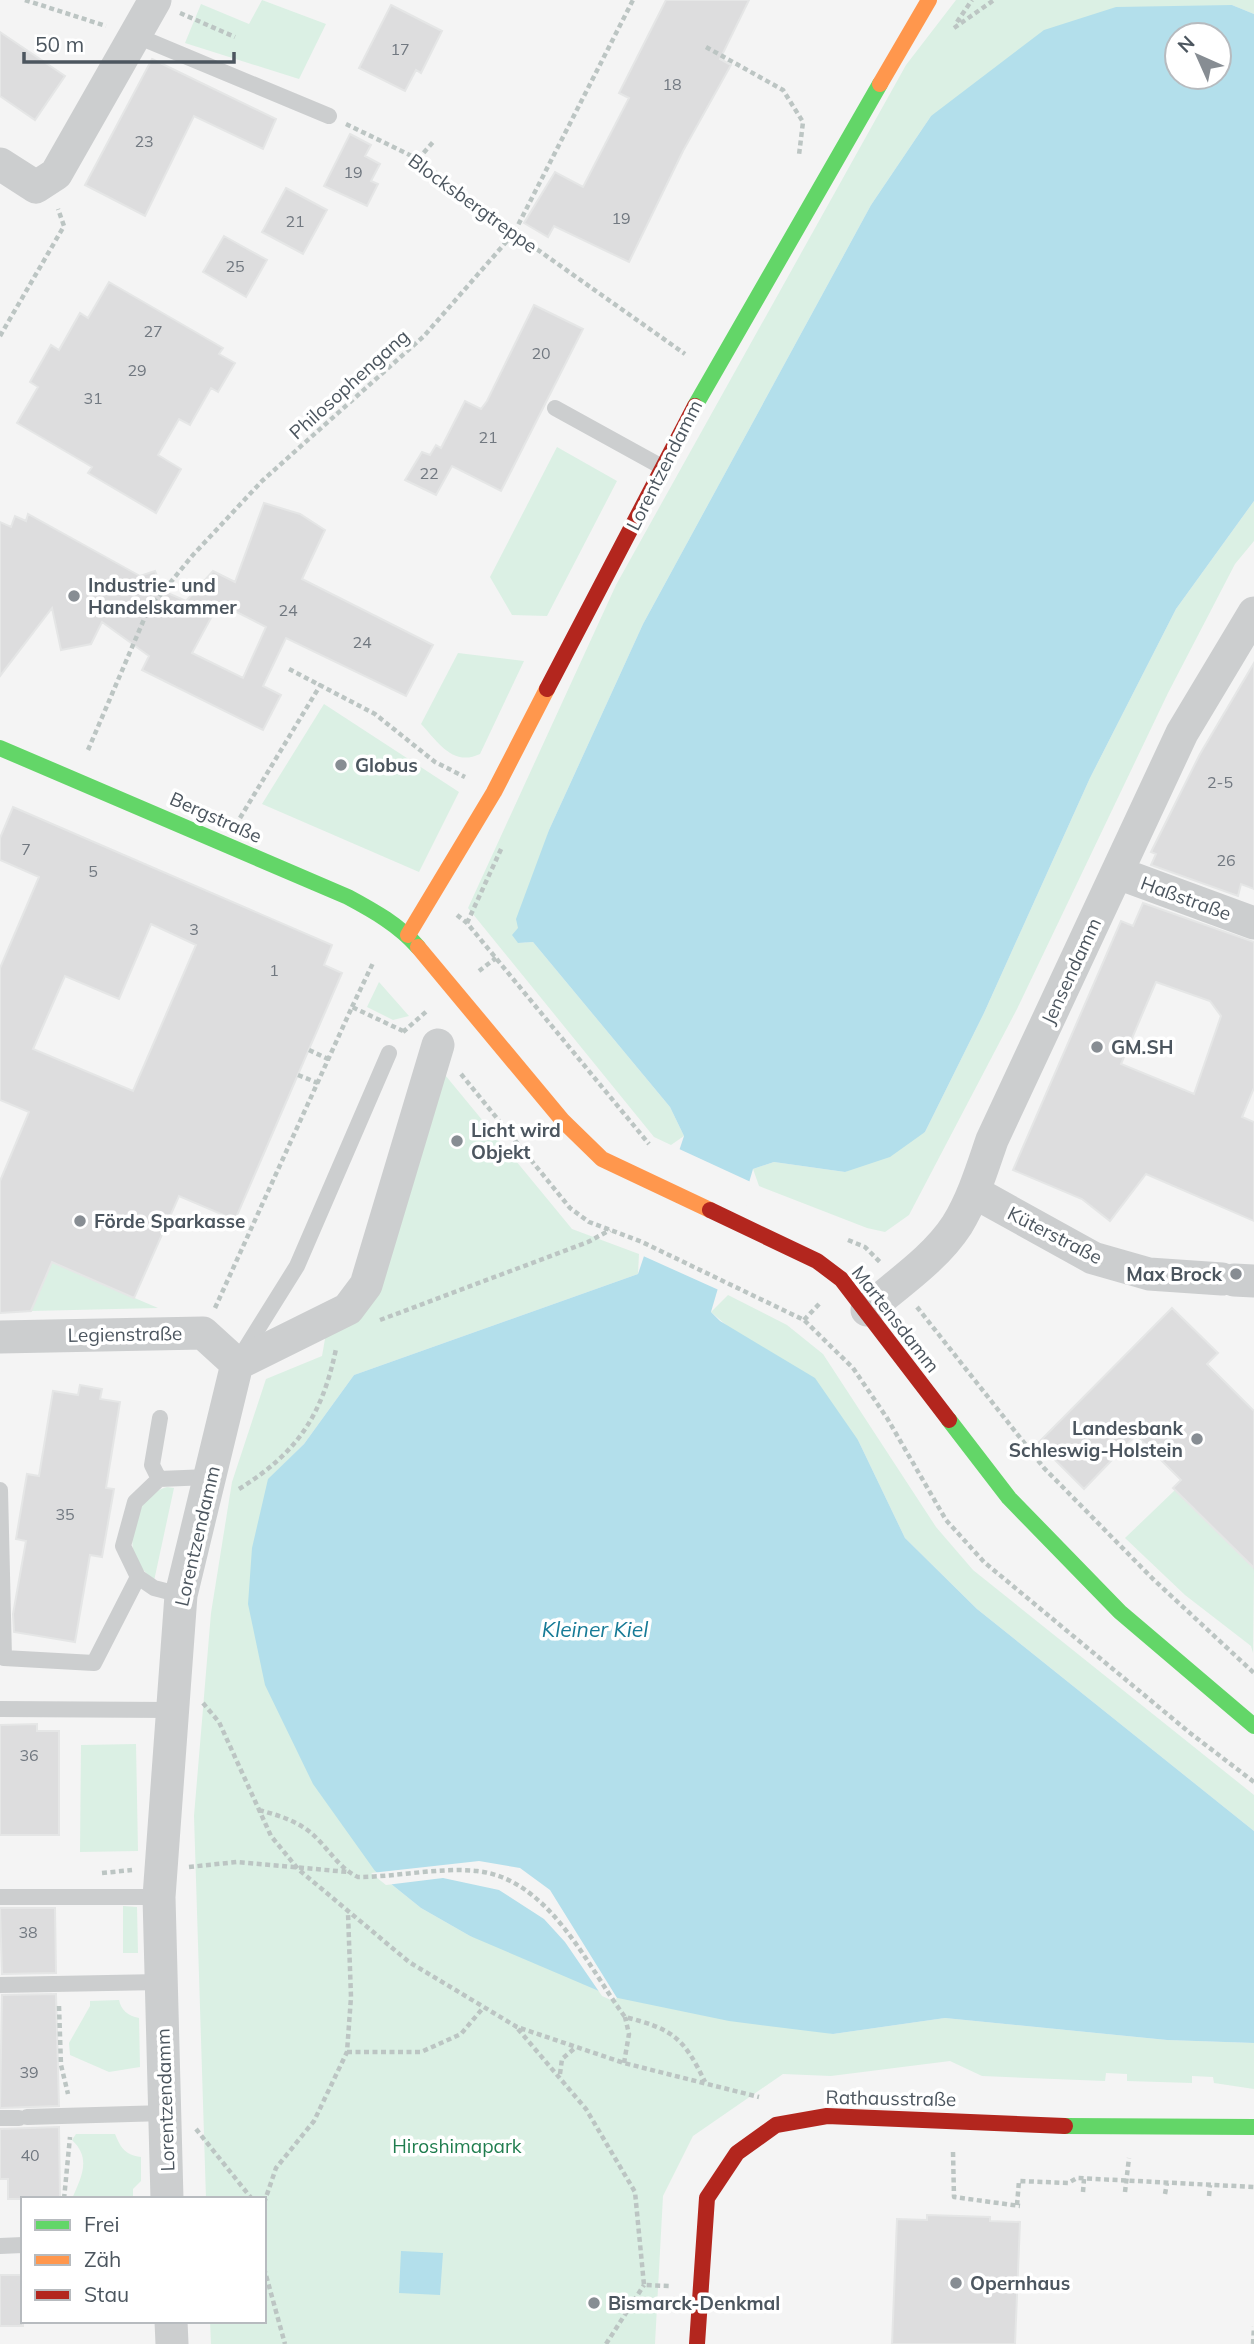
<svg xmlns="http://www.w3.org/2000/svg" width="1254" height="2344" font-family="Mulish,sans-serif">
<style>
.green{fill:#dbf0e4}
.water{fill:#b3dfeb;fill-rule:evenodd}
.pier{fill:#f4f4f4}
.building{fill:#ddddde;stroke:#e5e6e6;stroke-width:2;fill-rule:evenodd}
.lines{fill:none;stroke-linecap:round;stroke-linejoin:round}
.path{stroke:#bcc5c3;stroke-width:4.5;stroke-dasharray:5 3.5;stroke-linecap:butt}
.lane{stroke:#cccecf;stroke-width:16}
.street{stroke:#cccecf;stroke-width:33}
.fast{stroke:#63d668;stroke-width:16}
.slow{stroke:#ff974d;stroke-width:16}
.jam{stroke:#b3261e;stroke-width:16}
.poi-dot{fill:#878d93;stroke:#fff;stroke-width:2.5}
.labels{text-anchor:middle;stroke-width:7;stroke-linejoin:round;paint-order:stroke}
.number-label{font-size:16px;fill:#717880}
.street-label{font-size:19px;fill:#4c565f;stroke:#fff}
.poi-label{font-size:19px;font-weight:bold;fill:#4c565f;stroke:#fff;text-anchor:start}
.park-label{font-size:19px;fill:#207d4f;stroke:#fff}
.water-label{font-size:21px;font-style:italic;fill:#177b97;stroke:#fff}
</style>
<rect width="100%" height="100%" fill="#f4f4f4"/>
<path class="green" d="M262,0L326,24L299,79L185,43L201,4L249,24Z
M956,0H1254V14L1232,5L931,116L871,205L643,624L549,830L519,928L518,943L533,942L670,1107L684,1136L671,1145L654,1137L468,908L616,585L906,65Z
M557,447L617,481L547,616L512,615L490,577Z
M1254,501V541L1235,564L1168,693L1017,1009L909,1215L885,1232L867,1228L759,1186L753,1169L774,1162L845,1172L925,1132L984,1013L1090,778L1176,609Z
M458,653L524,661L480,754C453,767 438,742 421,724Z
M324,704L459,792L419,872L262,804Z
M379,982L409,1016L393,1020L367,1007Z
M436,1064L572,1229L639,1254L638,1274L354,1375L304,1444L268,1480L375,1871L421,1908L470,1936L833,2034L945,2018L1167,2040L1254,2043V2089L1214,2083L1213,2077L1192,2076V2083L1127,2081V2074L1106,2073L1105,2081L982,2076L950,2061L831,2076L783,2074L693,2136L663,2196L655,2344H211L210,2321H264V2199H206L194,1816L211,1613L232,1482L266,1379L322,1356L329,1316L367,1309Z
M62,1238L60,1266L158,1308L31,1311Z
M728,1295L787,1325L823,1354L936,1527L973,1570L1254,1795V1831L977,1609L905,1538L858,1440L711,1312Z
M167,1487L174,1488L154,1581C145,1572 136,1564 133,1550C129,1525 142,1494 167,1487Z
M1175,1490L1254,1568L1253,1653L1251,1646L1185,1595L1125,1538Z
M136,1744L138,1851L80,1852L81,1745Z
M123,1906L137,1907L138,1953H123Z
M119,2000C121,2010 128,2016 139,2018L140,2067L109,2072L70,2055L69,2043L90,2006V2001Z
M76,2134H115C121,2148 125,2155 141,2157V2181L133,2189V2199H72C81,2177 92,2159 72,2140Z"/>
<path class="water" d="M1232,5L1254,14V501L1176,609L1090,778L984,1013L925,1132L890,1157L845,1172L774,1162L753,1169L711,1312L720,1321L815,1378L858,1440L905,1538L977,1609L1254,1831V2043L1167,2040L945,2018L833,2034L729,2021L613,1997L470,1936L421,1908L375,1871L313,1784L265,1685L248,1604L252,1548L268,1479L304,1444L354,1375L638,1274L684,1136L670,1107L533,942L518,943L512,935L518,928L516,919L549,830L643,624L871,205L931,116L1044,30L1116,7ZM1177,35H1219V77H1177Z
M401,2251L443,2253L440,2295L399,2293Z"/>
<path class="pier" d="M677,1148L753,1183L721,1291L641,1255Z
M479,1861L520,1868L550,1890L617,1998L613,2001L602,1996L565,1942L544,1919L499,1890L443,1878L386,1885L371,1873Z"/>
<path class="building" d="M666,0H749L720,59L731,65L683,151L629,262L554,226L548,237L524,223L555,172L583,187L629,98L619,93Z
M391,5L442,31L421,73L416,70L405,91L359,68Z
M0,32L65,76L35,120L0,96Z
M152,59L276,119L263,149L194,116L145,216L85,185Z
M350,134L371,145L365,156L380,164L371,181L378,184L367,206L324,186Z
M286,188L327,210L303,254L262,232Z
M224,236L267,260L246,297L203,272Z
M109,282L223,348L219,354L235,363L218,392L211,388L190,425L179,419L158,455L181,469L156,513L88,473L92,467L17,423L38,387L30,382L51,345L59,350L80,313L88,318Z
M534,305L583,329L501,491L452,466L436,495L405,480L422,452L430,455L436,445L441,448L465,401L481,409L487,401Z
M264,503L300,514L325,530L302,579L433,645L406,696L286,638L263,686L281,695L263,730L142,670L149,656L102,622L91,644L61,650L52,608L0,676V522L11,527L15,516L26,521L28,514L140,576L155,571L163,591L186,601L213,571L235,582ZM219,603L266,627L243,678L192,653Z
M1254,663V889L1241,884L1238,896L1151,865L1156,854L1151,852L1200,754Z
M13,807L332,945L324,965L342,973L235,1220L179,1196L134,1298L52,1262L31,1311L0,1313V1181L29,1112L0,1100V968L39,877L0,860V838ZM151,924L196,945L133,1091L33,1049L65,976L119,999Z
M1143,903L1254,942V1088L1242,1117L1254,1122V1221L1146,1174L1110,1221L1082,1199L1013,1170L1121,921L1133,926ZM1156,982L1210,1001L1221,1016L1194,1094L1121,1064Z
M1172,1308L1218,1353L1207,1364L1254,1411V1568L1173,1488L1181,1480L1136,1435L1084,1489L1038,1443Z
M80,1385L102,1389L100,1399L120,1402L106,1488L114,1489L102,1557L90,1555L75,1642L14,1632L13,1614L26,1541L16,1539L27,1474L39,1476L53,1391L78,1395Z
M37,1724V1731H59V1835H0V1725Z
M0,1908H55L56,1973L2,1974Z
M56,1994L59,2106L0,2108L2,1995Z
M59,2127L60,2199H8V2179H0V2129Z
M927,2215L990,2217V2221L1020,2222L1015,2344H892L897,2219L927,2220Z
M0,2275H23V2326H0Z"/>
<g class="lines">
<path class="path" d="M25,0L106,26
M180,13L235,37
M957,22L972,0
M954,28L994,0
M706,47L783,90L803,122L799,155
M346,124L418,159L514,233L685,354
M418,159L434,141
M0,336L64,226L58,209
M289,669L375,714L435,762L465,777
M88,750L148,610L192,556L262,481L424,336L514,233L633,0
M240,818L321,684
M457,915L467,923L649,1144
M467,923L502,847
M479,971L496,958
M352,1007L373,963
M403,1032L428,1010
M309,1050L328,1059
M461,1074L570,1208L589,1222L642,1242L804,1320L853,1368L887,1418L946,1520L984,1562L1190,1733L1254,1782
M298,1075L318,1083
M848,1240L865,1247L880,1262
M917,1307L1044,1468L1153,1579L1254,1673
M215,1308L352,1007L403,1031
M380,1320L588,1242L610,1230
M804,1320L820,1303
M239,1489C297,1453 322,1416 336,1349
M203,1703L219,1722L271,1836L298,1869L409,1962L517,2027L624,2063L759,2097
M259,1810C277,1815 295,1820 310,1832C327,1846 338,1868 358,1877C397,1877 439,1867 477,1871C549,1879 586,1964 625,2017C673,2029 684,2038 705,2082
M189,1867L237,1862L348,1872
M102,1873L132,1870
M59,2006L61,2065L68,2094
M518,2029L586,2109L635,2192L644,2285L669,2286
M347,2052H421L461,2034L483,2008
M624,2063L629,2034L625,2017
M560,2074L562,2059L575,2048
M196,2129L252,2199
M953,2152L954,2197L1020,2206
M1083,2192L1084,2179
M1125,2192L1129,2158
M1165,2194L1167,2183
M1209,2196L1210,2185
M64,2199L70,2137
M264,2203L276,2168L314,2121L347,2052L351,1997L348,1913
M1017,2205L1019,2181L1068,2183L1077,2178L1254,2187
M264,2268L285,2344
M606,2344L644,2285
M1253,2344L1254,2327"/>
<path class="lane" d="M137,36L329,116
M555,408L662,467
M239,1359L297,1266L389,1053
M159,1479L152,1465L160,1418
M0,1490L4,1658L94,1663L138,1577
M181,1595L154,1588L138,1577L123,1546L135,1502L159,1479L209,1477
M0,1709L172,1710
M0,1897H159
M0,1985L161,1982
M27,2117L165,2113
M0,2118H19
M0,2246L23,2245"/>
<path class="street" d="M0,164L36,187L56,174L155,0
M1118,873L1254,923
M974,1192L1093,1258L1149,1274L1222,1279
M1234,1280L1254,1281
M867,1310C897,1284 935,1259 957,1225C973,1199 982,1169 992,1140L1182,733L1254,613
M0,1337L203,1333L237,1364
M237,1364L348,1309L366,1285L438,1045
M167,2199L159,1897L181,1595L237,1364
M171,2321L172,2344"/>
<path class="fast" d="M695,406L880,84
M0,748L348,897C374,911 399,925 418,947
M949,1420L1009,1498L1120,1612L1254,1726
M1065,2126L1254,2127"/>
<path class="slow" d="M880,84L929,0
M408,935L494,792L547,689
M418,947L563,1121L602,1159L710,1210"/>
<path class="jam" d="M547,689L695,406
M710,1210L817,1261L841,1279L949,1420
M697,2344L707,2198L737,2153L776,2125L827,2116L1065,2126"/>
</g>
<g class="poi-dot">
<circle cx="74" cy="596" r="7"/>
<circle cx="341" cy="765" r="7"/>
<circle cx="1097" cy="1047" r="7"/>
<circle cx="457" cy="1141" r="7"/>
<circle cx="80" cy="1221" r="7"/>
<circle cx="1236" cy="1274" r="7"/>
<circle cx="1197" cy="1439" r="7"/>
<circle cx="956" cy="2283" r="7"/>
<circle cx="594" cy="2303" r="7"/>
</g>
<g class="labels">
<g class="number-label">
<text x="400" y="55">17</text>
<text x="672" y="90">18</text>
<text x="144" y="147">23</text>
<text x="353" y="178">19</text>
<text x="621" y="224">19</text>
<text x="295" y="227">21</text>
<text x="235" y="272">25</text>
<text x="153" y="337">27</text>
<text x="541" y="359">20</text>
<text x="137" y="376">29</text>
<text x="93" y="404">31</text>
<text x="488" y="443">21</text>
<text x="429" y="479">22</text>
<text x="288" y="616">24</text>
<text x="362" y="648">24</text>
<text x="1220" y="788">2-5</text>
<text x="26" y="855">7</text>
<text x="1226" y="866">26</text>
<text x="93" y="877">5</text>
<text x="194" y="935">3</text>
<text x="274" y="976">1</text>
<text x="65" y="1520">35</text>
<text x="29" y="1761">36</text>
<text x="28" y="1938">38</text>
<text x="29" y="2078">39</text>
<text x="30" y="2161">40</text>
</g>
<g class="street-label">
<text transform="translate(473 203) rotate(36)" y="7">Blocksbergtreppe</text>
<text transform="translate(349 384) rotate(-42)" y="7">Philosophengang</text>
<text transform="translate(664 465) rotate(-63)" y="7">Lorentzendamm</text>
<text transform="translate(216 817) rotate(24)" y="7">Bergstraße</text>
<text transform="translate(1186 898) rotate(20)" y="7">Haßstraße</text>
<text transform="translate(1071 971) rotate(-65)" y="7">Jensendamm</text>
<text transform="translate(1055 1235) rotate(27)" y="7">Küterstraße</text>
<text transform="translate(896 1319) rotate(52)" y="7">Martensdamm</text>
<text transform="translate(125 1334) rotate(-1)" y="7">Legienstraße</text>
<text transform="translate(197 1536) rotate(-77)" y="7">Lorentzendamm</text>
<text transform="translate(891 2098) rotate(1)" y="7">Rathausstraße</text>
<text transform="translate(165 2100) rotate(-92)" y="7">Lorentzendamm</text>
</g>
<g class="poi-label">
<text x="88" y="592">Industrie- und<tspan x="88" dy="22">Handelskammer</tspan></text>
<text x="355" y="772">Globus</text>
<text x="1111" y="1054">GM.SH</text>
<text x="471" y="1137">Licht wird<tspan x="471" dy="22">Objekt</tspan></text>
<text x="94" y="1228">Förde Sparkasse</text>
<text x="1222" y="1281" text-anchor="end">Max Brock</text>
<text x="1183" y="1435" text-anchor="end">Landesbank<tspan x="1183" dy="22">Schleswig-Holstein</tspan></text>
<text x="970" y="2290">Opernhaus</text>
<text x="608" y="2310">Bismarck-Denkmal</text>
</g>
<g class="park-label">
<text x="457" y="2153">Hiroshimapark</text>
</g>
<g class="water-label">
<text x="595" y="1637">Kleiner Kiel</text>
</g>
</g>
<rect x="21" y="2197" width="245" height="126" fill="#ffffff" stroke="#b7bbbf" stroke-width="2"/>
<rect x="35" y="2220" width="35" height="10" fill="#63d668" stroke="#b7bbbf" stroke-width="2"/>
<text x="84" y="2232" font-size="21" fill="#4c565f">Frei</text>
<rect x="35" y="2255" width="35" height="10" fill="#ff974d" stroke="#b7bbbf" stroke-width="2"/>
<text x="84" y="2267" font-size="21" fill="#4c565f">Zäh</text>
<rect x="35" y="2290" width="35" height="10" fill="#b3261e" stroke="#b7bbbf" stroke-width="2"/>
<text x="84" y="2302" font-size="21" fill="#4c565f">Stau</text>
<g transform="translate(1198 56) rotate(315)"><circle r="33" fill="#ffffff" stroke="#b7bbbf" stroke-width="2"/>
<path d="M0-5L12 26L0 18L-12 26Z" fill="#878d93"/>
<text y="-10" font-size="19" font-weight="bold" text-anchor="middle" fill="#4c565f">N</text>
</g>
<path d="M24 52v10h210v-10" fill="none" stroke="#4c565f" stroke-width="3.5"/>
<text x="35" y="52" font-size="21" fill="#4c565f" stroke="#ffffff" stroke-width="5" paint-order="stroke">50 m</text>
</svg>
